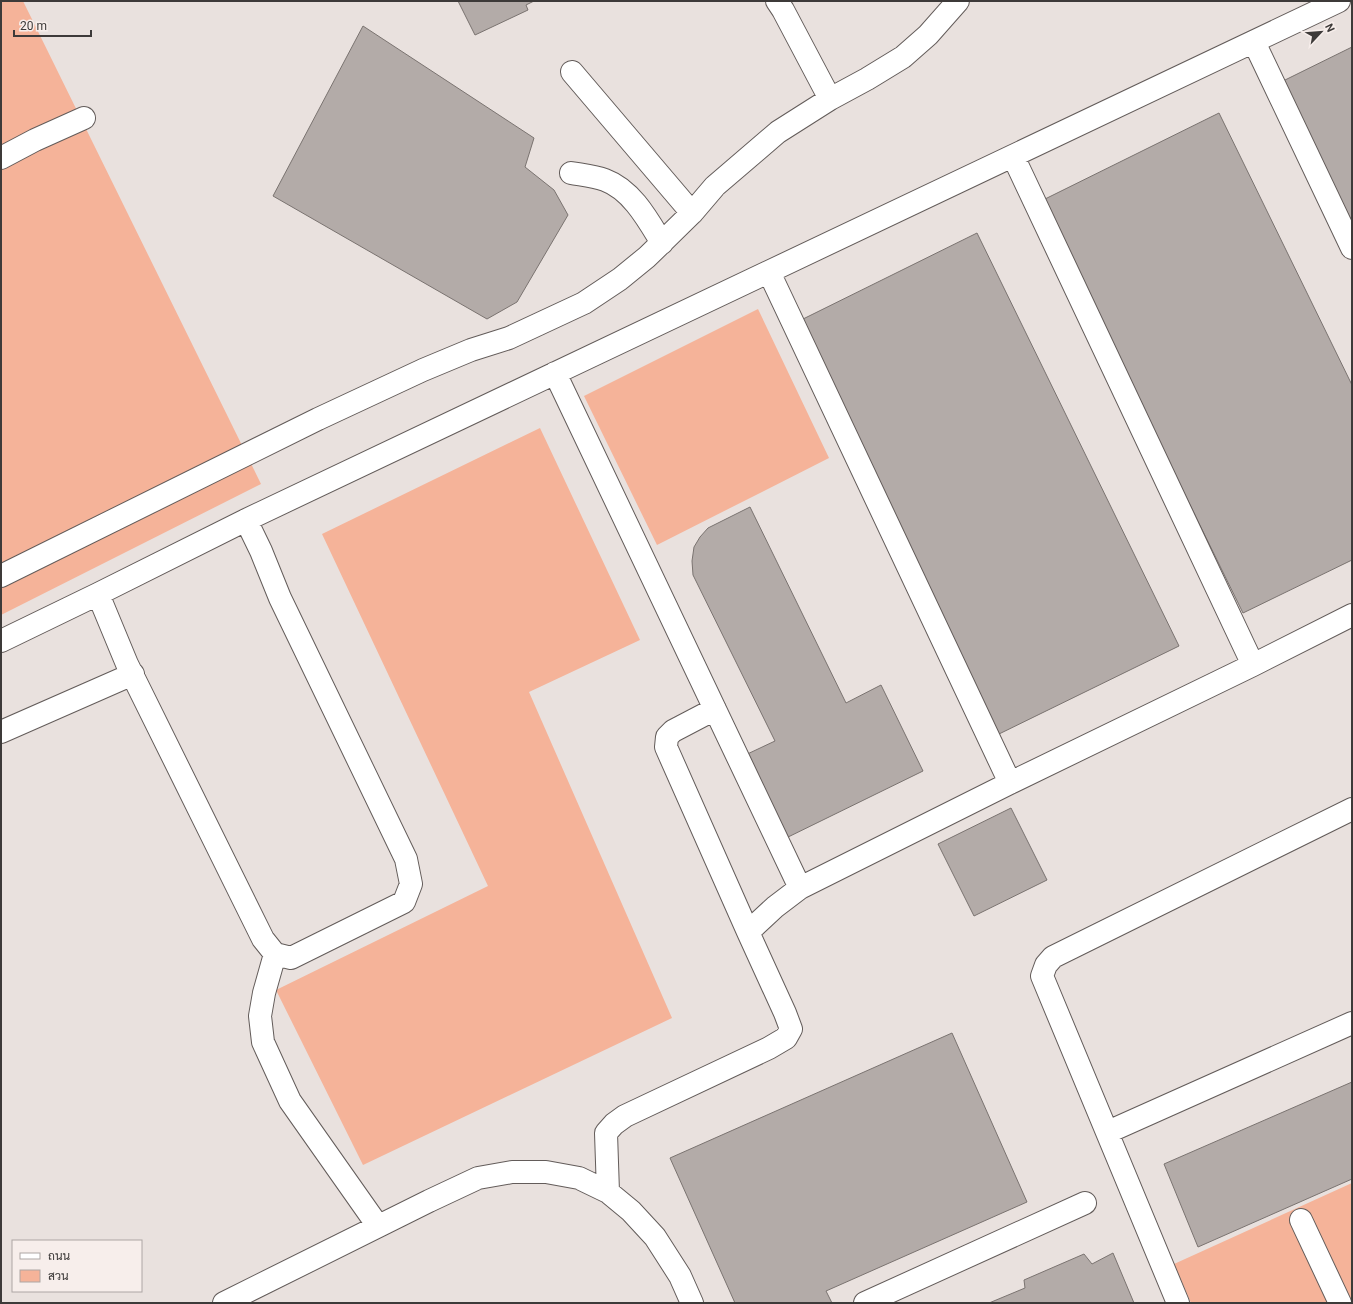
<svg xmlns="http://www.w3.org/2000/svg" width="1353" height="1304" font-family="Roboto,Sarabun,sans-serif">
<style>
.green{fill:#f5b399}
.building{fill:#b3aba8;stroke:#7a7370}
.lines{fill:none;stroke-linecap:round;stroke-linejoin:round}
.minor-casing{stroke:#635c5a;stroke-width:24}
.minor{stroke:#fff;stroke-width:22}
</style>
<rect width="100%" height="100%" fill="#e9e1de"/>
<path class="green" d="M1,1H23L261,484L1,615Z
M758,309L829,458L657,545L584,396Z
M540,428L640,640L529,692L672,1018L363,1165L276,990L488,886L322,534Z
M1352,1183V1303H1191L1174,1264Z"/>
<path class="building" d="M458,1H534L526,5L528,10L475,35Z
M363,26L534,138L525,167L554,190L568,215L517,302L487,319L273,196Z
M1352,47V222L1283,81Z
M1219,113L1352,385V560L1243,613L1041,201Z
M977,233L1179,646L999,734L797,322Z
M750,507L846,703L881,685L923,771L782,840L741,757L775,741L693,575L692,561L694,547L700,537L708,528Z
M1011,808L1047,880L974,916L938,844Z
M952,1033L1027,1202L826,1291L832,1303H735L670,1158Z
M1352,1082V1179L1198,1247L1164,1164Z
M1113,1253L1134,1303H989L1025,1288L1024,1280L1084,1254L1092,1264Z"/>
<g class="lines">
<defs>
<path id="minor" d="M777,1L783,10L830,99
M1254,42L1352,248
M572,72L692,213
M1013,156L1253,665
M1,158L35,140L84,118
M571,173C582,175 594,176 605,180C632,190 648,220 662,243
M769,272L1010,783
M555,373L800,888
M1,576L318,419L423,370L471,350L509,338L584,303L620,279L647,257L692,213L715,186L778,132L830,99L867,79L903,57L928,35L958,1
M98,594L127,664L263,939L275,954L291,958L404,902L411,884L406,859L280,598L261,551L246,520
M1,641L98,594L246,520L1339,1
M1,732L133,674
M748,932L775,907L800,888L1010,783L1253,665L1352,615
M275,954L264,993L260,1016L263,1042L290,1101L378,1226
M1108,1132L1352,1023
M608,1192L606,1133L614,1124L625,1116L769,1048L786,1038L791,1029L785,1013L748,932L666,747L667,737L673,731L715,709
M1301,1220L1340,1303
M224,1303L429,1201L478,1178L512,1172H546L579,1178L608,1192L631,1211L655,1237L680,1276L692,1303
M865,1303L1085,1203
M1178,1303L1042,976L1046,965L1053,957L1352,809"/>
</defs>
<use href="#minor" class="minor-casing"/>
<use href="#minor" class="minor"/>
</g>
<rect width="1353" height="1304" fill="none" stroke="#3d3a39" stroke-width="4"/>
<rect x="12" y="1240" width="130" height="52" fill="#f7eeeb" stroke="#ada6a4"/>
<rect x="20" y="1253" width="20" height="6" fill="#ffffff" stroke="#ada6a4"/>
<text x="48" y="1260" font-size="12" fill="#3d3a39">ถนน</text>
<rect x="20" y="1270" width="20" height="12" fill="#f5b399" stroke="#ada6a4"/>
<text x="48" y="1280" font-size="12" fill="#3d3a39">สวน</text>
<g transform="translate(1321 32) rotate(64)" stroke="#f7eeeb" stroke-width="3" paint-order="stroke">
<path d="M0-3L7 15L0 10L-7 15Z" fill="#3d3a39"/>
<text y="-6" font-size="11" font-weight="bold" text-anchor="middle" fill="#3d3a39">N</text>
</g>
<path d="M14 30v6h77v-6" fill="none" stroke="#3d3a39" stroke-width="2"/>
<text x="20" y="30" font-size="12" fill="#3d3a39" stroke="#f7eeeb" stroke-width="3" paint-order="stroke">20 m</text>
</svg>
